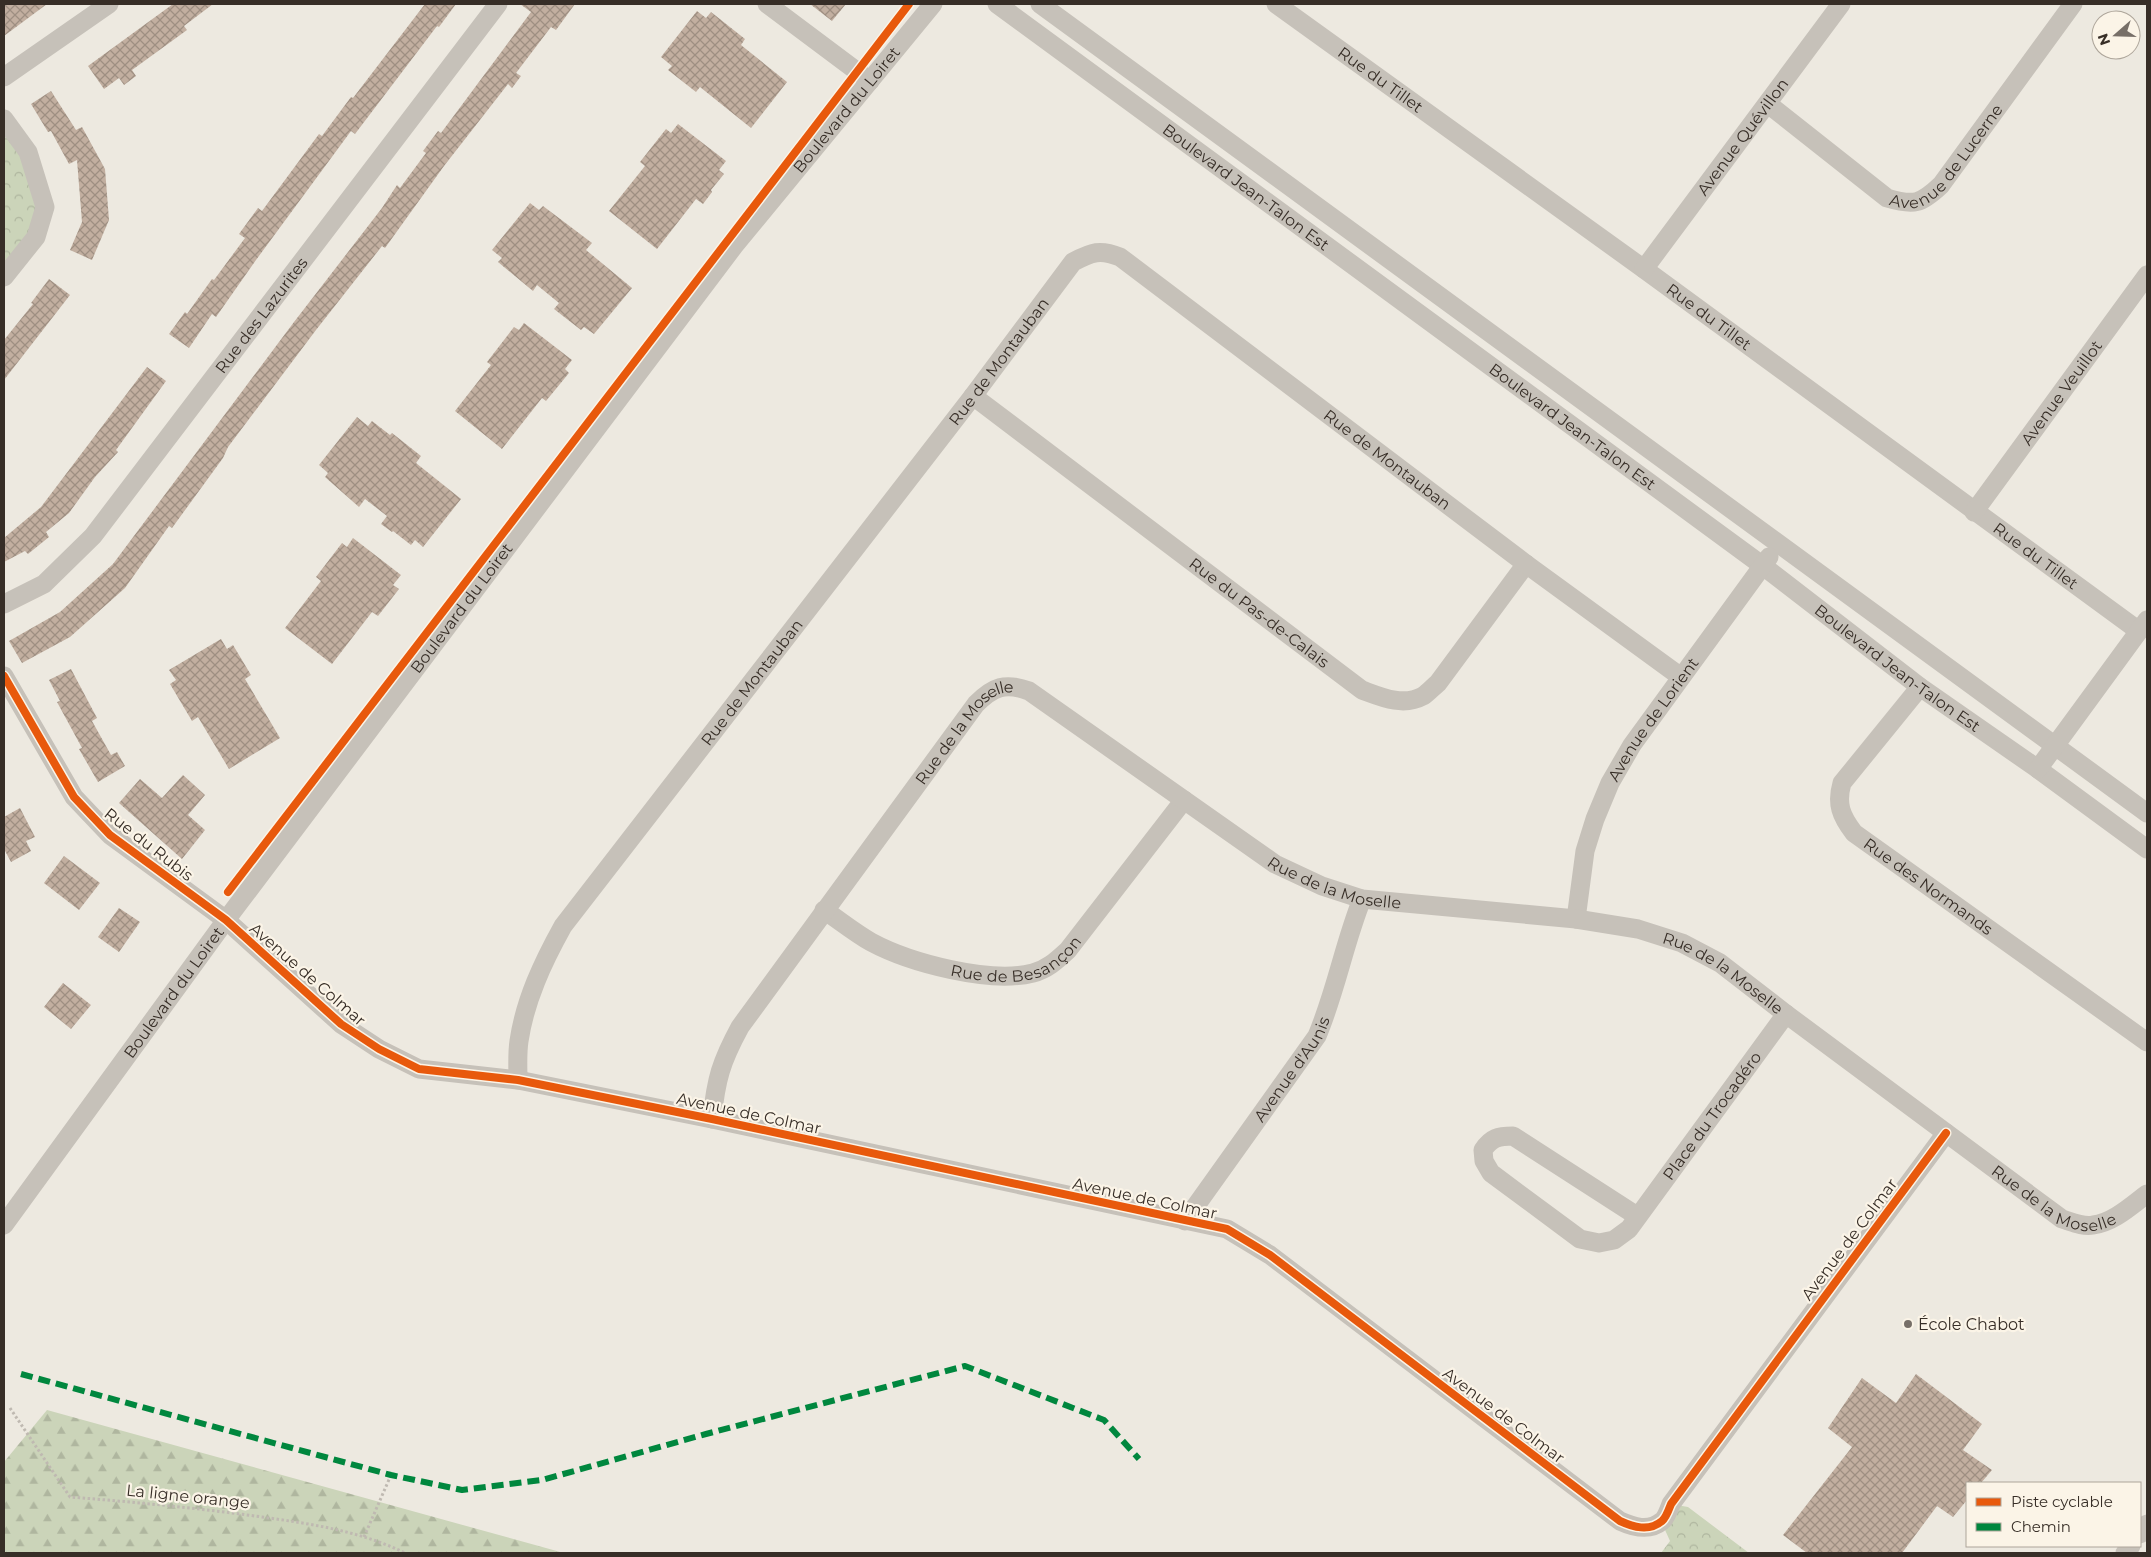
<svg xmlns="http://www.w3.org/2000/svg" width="2151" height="1557" font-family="Montserrat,sans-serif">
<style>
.forest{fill:url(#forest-firs)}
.park{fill:url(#park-crowns)}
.building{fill:url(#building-cross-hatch)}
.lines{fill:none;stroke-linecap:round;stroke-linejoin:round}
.path{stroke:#bfb9b1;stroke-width:3;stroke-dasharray:2.5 2.5;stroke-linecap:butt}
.minor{stroke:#c6c1b9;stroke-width:19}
.quiet{stroke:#00873e;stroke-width:6;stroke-dasharray:12 6;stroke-linecap:butt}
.cycleway-casing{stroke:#fbf4e7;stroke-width:11}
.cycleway{stroke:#e8590c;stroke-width:8}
.poi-dot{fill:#776f68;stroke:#fbf4e7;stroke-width:2}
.labels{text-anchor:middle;stroke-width:4.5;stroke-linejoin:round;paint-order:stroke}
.street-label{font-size:16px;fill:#372e27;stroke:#fbf4e7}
.poi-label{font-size:16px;fill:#372e27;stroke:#fbf4e7;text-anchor:start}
</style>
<defs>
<pattern id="forest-firs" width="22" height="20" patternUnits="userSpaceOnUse" patternTransform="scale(1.25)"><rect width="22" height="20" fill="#cbd4b9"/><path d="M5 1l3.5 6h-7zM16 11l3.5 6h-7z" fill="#afb69f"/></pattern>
<pattern id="park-crowns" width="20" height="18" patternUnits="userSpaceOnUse" patternTransform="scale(1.25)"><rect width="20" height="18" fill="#cbd4b9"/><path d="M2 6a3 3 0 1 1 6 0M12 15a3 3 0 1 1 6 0" fill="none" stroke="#afb69f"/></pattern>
<pattern id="building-cross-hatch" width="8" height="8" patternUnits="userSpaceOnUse" patternTransform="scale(1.25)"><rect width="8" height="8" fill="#c2afa0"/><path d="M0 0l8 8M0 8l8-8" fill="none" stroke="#9e8f82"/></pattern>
</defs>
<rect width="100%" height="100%" fill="#ede9e0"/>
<path class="forest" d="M47,1410L564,1553H4V1462Z"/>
<path class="park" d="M4,119L45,207L4,277Z
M1671,1504L1688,1507L1749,1553H1661L1670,1541L1661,1521Z"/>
<path class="building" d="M4,4H47L4,36Z
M173,4H213L184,26L187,30L132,70L136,76L124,85L119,78L104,89L88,66Z
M425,4H456L439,27L437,26L355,134L351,131L256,260L216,317L212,314L189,348L169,334L185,312L187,314L212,279L214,280L245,238L239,234L258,208L262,211L319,134L322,136L351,97L353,98Z
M520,4H575L556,30L551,27L516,73L521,76L512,88L508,84L444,166L385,248L382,246L316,330L228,447L223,458L172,528L169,526L125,588L70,637L22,663L9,641L60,612L113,564L294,322L382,208L397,185L400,188L426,153L423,151L438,131L441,133L531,12Z
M810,4H846L832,21Z
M697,11L706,18L711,12L745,39L741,45L787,82L751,128L700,87L696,92L668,70L672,66L661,57Z
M51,91L76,130L82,127L105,169L109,220L92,260L70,250L82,222L77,160L69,164L51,131L48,132L31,104Z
M678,124L726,161L719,170L724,174L711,190L712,192L703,204L696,199L657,249L609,211L645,166L640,162L666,129L671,133Z
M530,203L539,210L543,206L592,243L586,250L632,288L594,334L584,327L581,330L554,309L559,303L537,285L533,291L498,262L502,258L492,250Z
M49,279L70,295L4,380V340L33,304L31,303Z
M524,323L572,360L565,369L569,373L546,401L542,398L502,449L455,411L491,365L487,362L514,327L519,330Z
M147,367L166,381L116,450L118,452L95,477L69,513L46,532L49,537L28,554L25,551L4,562V538L41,507Z
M357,417L368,426L372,421L390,435L392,433L421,456L416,463L461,499L423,547L415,540L411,545L393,531L392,532L381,524L387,516L365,499L359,507L325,477L328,473L319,465Z
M353,538L401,575L393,585L399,589L378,616L372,612L332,664L285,628L321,581L316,577L342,543L347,547Z
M221,639L227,649L233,645L251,675L245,679L280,738L229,769L198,717L192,721L170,684L176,680L169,670Z
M71,669L97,718L92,721L111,755L117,752L125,766L98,782L79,749L82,748L57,702L60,701L49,680Z
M183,775L205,795L188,815L205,830L182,859L119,803L140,779L162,798Z
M20,808L35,837L26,841L31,851L11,862L4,849V817Z
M64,856L100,883L79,910L44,883Z
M119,908L140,922L119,952L98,937Z
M63,983L91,1005L71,1029L44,1007Z
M1916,1374L1982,1424L1963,1450L1992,1470L1981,1483H1967V1500L1953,1517L1937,1506L1902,1553H1807L1783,1535L1852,1447L1828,1428L1862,1378L1896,1403Z"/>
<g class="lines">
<path class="path" d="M10,1408L70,1497C134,1502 198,1508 262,1517C312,1524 360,1531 405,1553
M364,1537L391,1475"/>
<g class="minor">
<path d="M767,4L870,81"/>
<path id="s1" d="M997,4L1763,566L1920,687L2038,769L2147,849"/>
<path d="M1040,4L2147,813"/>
<path id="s2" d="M1276,4L1644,269L2139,631"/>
<path d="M4,77L109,4"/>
<path id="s3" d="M1768,104L1887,198C1914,206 1921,204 1941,185L2073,4"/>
<path d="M4,119L28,152L45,207L36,237L4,277"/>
<path id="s4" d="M1644,269L1841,4"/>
<path id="s5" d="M973,396L1362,690C1381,697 1403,707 1423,696C1428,693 1433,687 1438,683L1526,564"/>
<path id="s6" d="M1974,512L2147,275"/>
<path id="s7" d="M4,604L44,584L93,536L498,4"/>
<path d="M4,676L74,797L110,835L226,920L341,1024L379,1049L419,1069L518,1080L712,1119L1227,1229L1270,1255L1620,1521C1633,1527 1649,1532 1662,1521C1666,1518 1669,1509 1671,1504L1946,1133"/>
<path id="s8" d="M1920,687L1842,783C1836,804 1841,816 1854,833L2147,1042"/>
<path d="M2038,769L2147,620"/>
<path id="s9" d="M824,910C839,920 855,933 871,942C910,963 990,984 1033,973C1048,969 1057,960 1068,950L1184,800"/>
<path id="s10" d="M1576,919L1585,851L1595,819L1610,783L1632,745L1769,557"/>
<path id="s11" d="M518,1080C518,1068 517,1054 519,1041C525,1000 543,962 563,926L973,396L1073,262C1092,252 1100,249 1120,257L1526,564L1681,677"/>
<path id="s12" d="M712,1119C716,1079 721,1062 740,1027L976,704C993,687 1005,682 1029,691L1275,864L1322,886L1362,899L1576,919L1638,929L1682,943L1720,963L1786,1014L2062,1219C2072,1222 2083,1227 2093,1225C2113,1223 2132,1205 2147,1194"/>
<path id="s13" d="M1637,1216L1513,1136C1498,1136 1491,1138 1483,1150L1484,1161L1491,1173L1580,1239L1599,1243L1614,1240L1629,1229L1786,1014"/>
<path id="s14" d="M1185,1221L1317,1036C1336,991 1344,944 1362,899"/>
<path id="s15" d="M4,1225L226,920L734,246L933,4"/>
<path d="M2140,1534L2147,1524"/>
<path d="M2125,1553L2131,1546"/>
</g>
<path class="quiet" d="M21,1374L391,1475L462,1490L542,1480L706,1434L965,1366L1104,1420L1139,1459"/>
<defs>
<path id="cycleway" d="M4,676L74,797L110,835L226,920L341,1024L379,1049L419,1069L518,1080L712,1119L1227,1229L1270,1255L1620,1521C1633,1527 1649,1532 1662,1521C1666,1518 1669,1509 1671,1504L1946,1133
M228,892L909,4"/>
</defs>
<use href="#cycleway" class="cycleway-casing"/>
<use href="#cycleway" class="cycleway"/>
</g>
<circle class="poi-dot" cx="1908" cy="1324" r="5"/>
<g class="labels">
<g class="street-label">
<text dy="6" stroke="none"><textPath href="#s2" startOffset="129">Rue du Tillet</textPath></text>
<text dy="6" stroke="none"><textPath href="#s15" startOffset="1398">Boulevard du Loiret</textPath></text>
<text dy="6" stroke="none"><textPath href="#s4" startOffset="165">Avenue Quévillon</textPath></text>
<text dy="6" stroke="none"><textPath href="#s3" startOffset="232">Avenue de Lucerne</textPath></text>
<text dy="6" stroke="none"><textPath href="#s1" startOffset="309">Boulevard Jean-Talon Est</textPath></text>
<text dy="6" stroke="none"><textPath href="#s7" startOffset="391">Rue des Lazurites</textPath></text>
<text dy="6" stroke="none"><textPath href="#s2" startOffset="534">Rue du Tillet</textPath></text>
<text dy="6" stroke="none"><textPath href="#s11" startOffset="876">Rue de Montauban</textPath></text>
<text dy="6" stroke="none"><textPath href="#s6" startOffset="148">Avenue Veuillot</textPath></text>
<text dy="6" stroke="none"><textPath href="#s1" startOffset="714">Boulevard Jean-Talon Est</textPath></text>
<text dy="6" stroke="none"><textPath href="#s11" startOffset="1385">Rue de Montauban</textPath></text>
<text dy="6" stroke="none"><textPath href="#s2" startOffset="939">Rue du Tillet</textPath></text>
<text dy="6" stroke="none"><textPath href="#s15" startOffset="768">Boulevard du Loiret</textPath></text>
<text dy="6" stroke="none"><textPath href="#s5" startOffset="359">Rue du Pas-de-Calais</textPath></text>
<text dy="6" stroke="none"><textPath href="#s1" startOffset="1119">Boulevard Jean-Talon Est</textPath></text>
<text dy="6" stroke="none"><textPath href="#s11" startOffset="471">Rue de Montauban</textPath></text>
<text dy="6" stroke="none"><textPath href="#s10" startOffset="218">Avenue de Lorient</textPath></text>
<text dy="6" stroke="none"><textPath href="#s12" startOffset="470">Rue de la Moselle</textPath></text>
<text transform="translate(149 844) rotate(38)" y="6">Rue du Rubis</text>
<text dy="6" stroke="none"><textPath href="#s12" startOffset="920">Rue de la Moselle</textPath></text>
<text dy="6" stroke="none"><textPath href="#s8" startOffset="269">Rue des Normands</textPath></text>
<text dy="6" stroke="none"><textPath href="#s9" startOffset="212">Rue de Besançon</textPath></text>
<text transform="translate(308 974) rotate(41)" y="6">Avenue de Colmar</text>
<text dy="6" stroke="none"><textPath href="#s12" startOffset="1325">Rue de la Moselle</textPath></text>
<text dy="6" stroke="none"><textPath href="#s15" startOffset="288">Boulevard du Loiret</textPath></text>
<text dy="6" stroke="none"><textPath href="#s14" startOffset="186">Avenue d'Aunis</textPath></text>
<text transform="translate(749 1113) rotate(12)" y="6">Avenue de Colmar</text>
<text dy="6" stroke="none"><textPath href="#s13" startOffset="512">Place du Trocadéro</textPath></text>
<text dy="6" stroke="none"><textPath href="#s12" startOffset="1730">Rue de la Moselle</textPath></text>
<text transform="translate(1145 1198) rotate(12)" y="6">Avenue de Colmar</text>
<text transform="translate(1849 1239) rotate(-53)" y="6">Avenue de Colmar</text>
<text transform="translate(1504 1415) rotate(37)" y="6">Avenue de Colmar</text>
<text transform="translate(188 1496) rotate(6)" y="6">La ligne orange</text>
</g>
<g class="poi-label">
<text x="1918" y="1330">École Chabot</text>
</g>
</g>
<rect width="2151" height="1557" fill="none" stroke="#372e27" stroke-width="10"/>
<rect x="1966" y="1482" width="175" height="65" fill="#fbf4e7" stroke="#ada59a"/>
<rect x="1976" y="1498" width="25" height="8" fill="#e8590c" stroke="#ada59a"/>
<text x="2011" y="1507" font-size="15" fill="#372e27">Piste cyclable</text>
<rect x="1976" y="1523" width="25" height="8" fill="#00873e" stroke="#ada59a"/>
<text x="2011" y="1532" font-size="15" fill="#372e27">Chemin</text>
<g transform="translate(2116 35) rotate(250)"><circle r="24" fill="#fbf4e7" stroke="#ada59a"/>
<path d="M0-4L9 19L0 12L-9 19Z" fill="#776f68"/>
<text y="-8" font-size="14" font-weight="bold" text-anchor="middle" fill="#372e27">N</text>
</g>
</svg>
